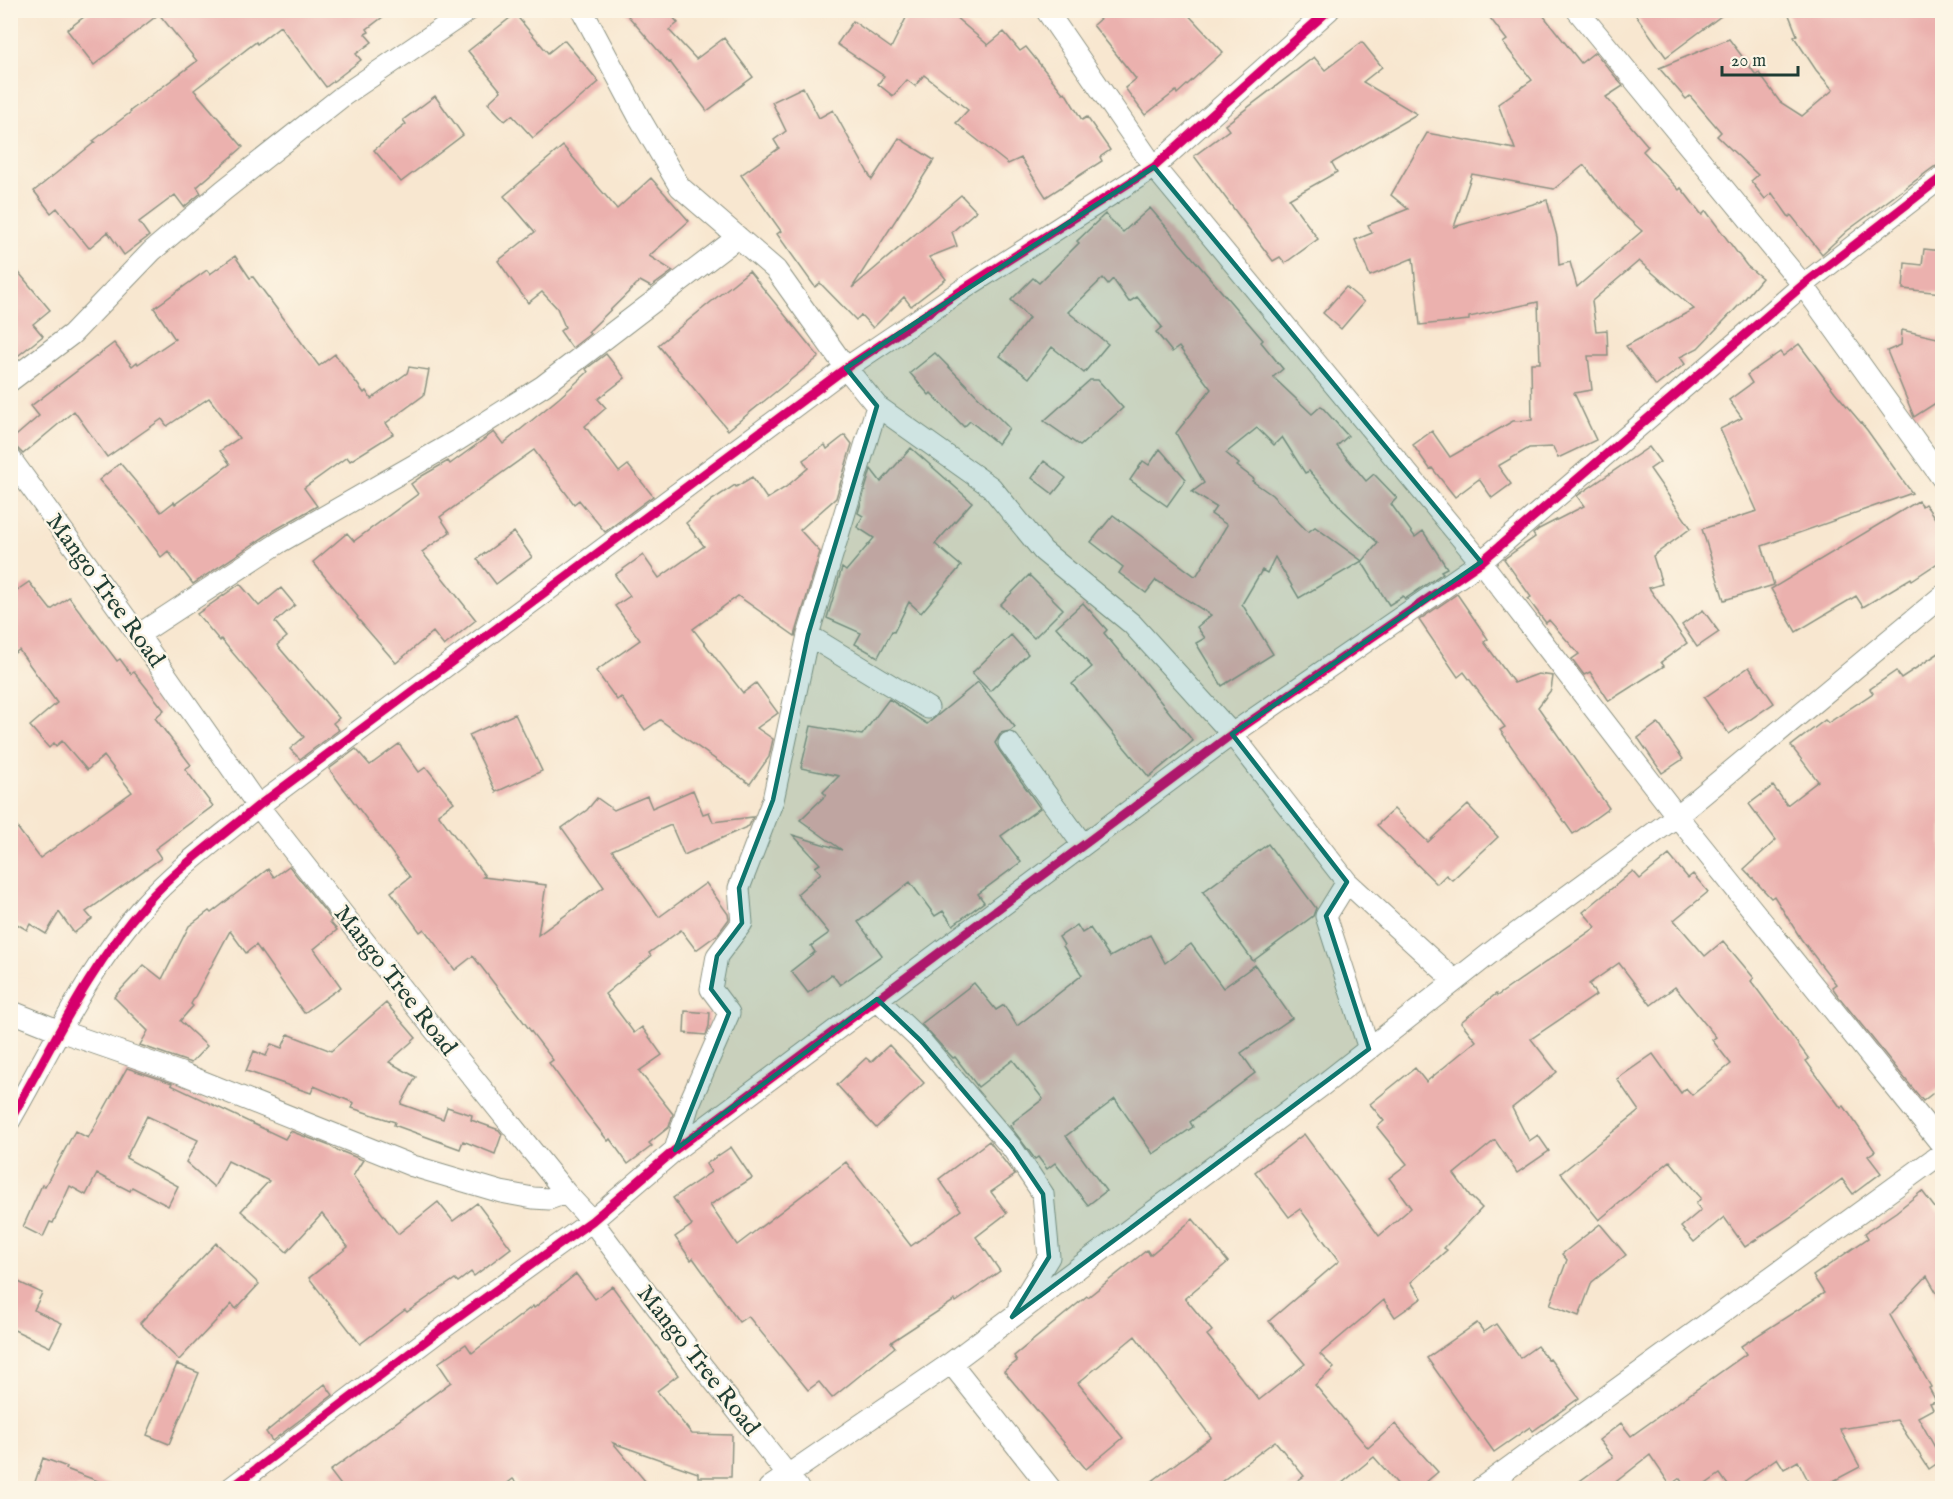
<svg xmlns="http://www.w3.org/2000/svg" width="1953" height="1499" font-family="'IM FELL English',serif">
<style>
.building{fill:#ebb1ae;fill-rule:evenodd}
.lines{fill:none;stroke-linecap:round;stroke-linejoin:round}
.street-casing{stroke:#8c9282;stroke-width:23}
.street{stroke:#fff;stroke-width:21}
.cycleway-casing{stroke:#fcf5e5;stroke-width:13}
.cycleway{stroke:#d6006c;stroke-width:9}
.marked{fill:#0f766e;fill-opacity:0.2;stroke:#0f766e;stroke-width:4.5;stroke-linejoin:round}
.labels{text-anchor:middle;stroke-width:5;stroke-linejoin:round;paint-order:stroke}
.street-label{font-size:24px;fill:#1f3d34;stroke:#fcf5e5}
</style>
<rect width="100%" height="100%" fill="#fcf5e5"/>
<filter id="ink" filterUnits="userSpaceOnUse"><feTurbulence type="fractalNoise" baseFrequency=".0167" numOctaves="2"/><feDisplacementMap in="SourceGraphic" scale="12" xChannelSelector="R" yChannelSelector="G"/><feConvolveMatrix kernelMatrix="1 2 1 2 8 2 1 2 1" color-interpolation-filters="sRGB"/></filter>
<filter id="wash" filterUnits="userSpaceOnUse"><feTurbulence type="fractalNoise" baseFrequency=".008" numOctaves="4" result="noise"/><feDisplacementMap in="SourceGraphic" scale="24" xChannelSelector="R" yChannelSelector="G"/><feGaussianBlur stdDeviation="1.35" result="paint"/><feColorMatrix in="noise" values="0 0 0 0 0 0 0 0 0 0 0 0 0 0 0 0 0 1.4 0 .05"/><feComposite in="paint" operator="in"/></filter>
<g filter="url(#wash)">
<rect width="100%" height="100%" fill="#f8e7d0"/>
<g id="blocks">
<path class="building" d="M93,10H392L367,29L369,32L365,34L372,42L356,54L361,60L326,87L280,26L257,44L256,42L194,90L243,147L197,187L201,193L184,207L175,195L139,222L149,236L124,255L108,232L89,248L57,208L51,213L34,191L95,142L93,141L131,112L130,111L197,61L159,14L94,65L67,30Z
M623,10H667L678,23L669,30L696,59L724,38L753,77L707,111L670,62L669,63Z
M910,10H947L988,45L1004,32L1020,51L1026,47L1063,93L1065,92L1082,120L1087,117L1110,150L1100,157L1102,161L1046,197L1021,158L1008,164L956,123L968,110L924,75L915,86L907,80L893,96L878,84L884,76L837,44L853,21L891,48Z
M1110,10H1184L1223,52L1177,94L1176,91L1145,115L1125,88L1136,79L1093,25Z
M1484,10H1539L1581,63L1595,52L1623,86L1606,97L1648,146L1643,151L1679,190L1681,188L1702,215L1706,211L1747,266L1762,278L1742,302L1698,348L1680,357L1685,364L1656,386L1626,346L1694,309L1639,261L1592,301L1596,331L1607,330L1608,356H1588L1592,390L1574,393L1596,440L1558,458L1553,447L1529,448L1498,466L1511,484L1492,498L1479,479L1455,497L1432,468L1430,469L1413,445L1432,431L1450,457L1513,421L1532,420L1531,363H1540L1538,302L1469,317V320L1420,325L1413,258L1370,276L1355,240L1372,233L1368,225L1408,209L1391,195L1427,133L1515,149L1498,104L1532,80L1503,43L1507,40ZM1584,165L1622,213L1642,231L1577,287L1570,262L1559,265L1557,237L1547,200L1454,227L1472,174L1554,189Z
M1632,10H1729L1666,57Z
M1787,10H1942V165L1934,167L1847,231L1822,254L1791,215L1789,217L1772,193L1765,199L1751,181L1758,175L1717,136L1721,132L1690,96L1686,99L1659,68L1729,39L1756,75L1759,73L1780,102L1802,116L1833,90L1816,70L1794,37L1797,35Z
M515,14L548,53L564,40L599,82L533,138L512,115L505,121L488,103L501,91L468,51Z
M1362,42L1382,67L1363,82L1417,114L1332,163L1337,172L1289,199L1318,239L1285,263L1280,257L1273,261L1194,156L1229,130L1225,125L1314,57L1325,70Z
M803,87L819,118L833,110L872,180L899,138L934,160L852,288L961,195L976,211L952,232L957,246L929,257L946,279L911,306L904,297L873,328L861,315L856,320L820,283L815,287L777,234L781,231L741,175L779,148L774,140L786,131L772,102Z
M435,96L463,135L401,182L374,150L406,124L403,120Z
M563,146L617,209L651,178L689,221L649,256L673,271L651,287L640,281L588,332L590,334L572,348L560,331L565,327L557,308L542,292L528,303L498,261L535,232L504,196Z
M1150,208L1263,340L1261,342L1283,369L1273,377L1312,414L1321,406L1348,436L1337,446L1366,481L1374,474L1397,498L1391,504L1415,537L1423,531L1447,568L1441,571L1443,573L1405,599L1403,596L1389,605L1362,562L1378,543L1343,510L1309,471L1305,473L1282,437L1274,445L1257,428L1226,453L1239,464L1237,466L1254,479L1252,481L1272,495L1308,532L1315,527L1362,561L1299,598L1275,557L1267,573L1262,570L1242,604L1273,654L1222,686L1196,643L1205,638L1197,627L1211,615L1156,580L1146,593L1119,573L1123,567L1091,542L1113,515L1195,576L1197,575L1227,525L1211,514L1216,507L1192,492L1204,483L1176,433L1211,389L1179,347L1172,352L1156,332L1162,327L1137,297L1129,302L1113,279L1108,284L1103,278L1068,312L1108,344L1084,373L1052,347L1029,378L1000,356L1029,318L1011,300L1033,278L1039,283L1079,243L1077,241L1105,214L1123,232Z
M1924,249L1942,251V293L1903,289L1905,263L1922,265Z
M235,256L250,278L253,277L319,366L335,354L364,393L366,391L371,399L407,373L409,367L429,370L424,395L386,423L393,434L350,461L347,457L304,488L317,506L273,531L193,584L168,551L161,557L135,521L99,480L120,463L161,512L174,502L175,504L230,464L220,451L239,438L209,398L167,426L162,419L107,457L74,411L23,454L16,447L10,446V441L39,416L31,406L114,343L132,366L137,362L138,364L175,339L154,308L207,270L210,274Z
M10,262L50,310L33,324L43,336L10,362Z
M749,271L819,357L728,430L658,345Z
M1346,287L1364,302L1341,329L1323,313Z
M1902,330L1942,339V399L1914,417L1887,351L1901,345Z
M1799,344L1835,392L1867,430L1912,493L1762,546L1774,585L1724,600L1702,529L1757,511L1720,429L1742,418L1729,400L1752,383L1747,375L1780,352L1783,356Z
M935,353L1009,428L998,444L970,421L964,427L931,393L929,395L910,373Z
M606,354L625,378L598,399L606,408L585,426L619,472L628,465L653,496L605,532L579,500L574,504L534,450L440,517L450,532L422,552L476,620L444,646L433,632L396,663L357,618L358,617L313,562L347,533L354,541L418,494L411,484L422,476L448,461L450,464L494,432L503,444L559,398L588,372L586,369Z
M1090,380H1098L1123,408L1080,446L1044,421Z
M845,435L852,444L836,498L800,530L820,552L795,636L738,596L693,629L743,693L756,683L778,713L757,728L773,739L769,757L750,784L660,720L645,730L621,697L617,700L596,671L640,640L615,606L630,596L615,575L643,555L659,578L704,546L686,523L712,500L735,485L736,487L752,477L767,499L786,487L808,468L803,460L825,445L827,449Z
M1649,447L1660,462L1650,469L1691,528L1653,556L1662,584L1649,588L1687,643L1661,662L1664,666L1609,701L1590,672L1584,675L1572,659L1579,654L1549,620L1546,623L1528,599L1531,597L1504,559L1535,537L1533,534L1539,529L1584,506L1577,496Z
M911,448L972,502L935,544L961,566L921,613L909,602L894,632L892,631L878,657L855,644L861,633L827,618L842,568L846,571L874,538L857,527L863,516L858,513L871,469L881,482Z
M1160,449L1186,479L1167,506L1130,480L1143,461L1149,465Z
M1044,461L1066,478L1053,494L1032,478Z
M1918,501L1922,506L1925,504L1942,528V560L1912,580L1911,578L1863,607L1856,596L1796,632L1771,589Z
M514,532L532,557L496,584L477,559Z
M1029,575L1063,609L1034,638L1000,605Z
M29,582L51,610L69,597L117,661L120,659L131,674L134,672L164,710L155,718L191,765L185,769L213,806L155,849L161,858L86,912L92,919L74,933L59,912L46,934L30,924L27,930L10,920V818L40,858L132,792L104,756L87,770L62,741L56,746L54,743L49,748L30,726L57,703L19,650L10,656V595Z
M240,584L259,606L281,588L295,605L275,622L287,637L277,645L339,718L333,723L339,730L300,759L290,749L304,737L221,639L220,641L197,614Z
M1457,594L1488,639L1484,642L1514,683L1538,674L1553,676L1551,690L1538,707L1609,808L1573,834L1500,730L1505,727L1464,672L1458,677L1419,620Z
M1083,603L1107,630L1104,633L1193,741L1149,777L1072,684L1092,667L1056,627Z
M1703,610L1719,632L1697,647L1682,625Z
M1011,635L1028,654L990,691L972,673Z
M1942,651V1086L1923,1101L1839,997L1832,987L1836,984L1801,939L1774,896L1771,898L1744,869L1776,840L1749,804L1773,786L1787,805L1818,781L1791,746L1825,720L1828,723L1873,693L1870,689L1896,671L1901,678Z
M1749,667L1774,703L1729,734L1704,698Z
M978,682L1015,727L1010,731L1001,733L995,743L999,750L1040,808L1001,836L1021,862L978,894L984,902L953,925L943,911L935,916L910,882L858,922L882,955L840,985L832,974L808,993L791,971L815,952L811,946L829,933L797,894L821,873L815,867L820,864L793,835L842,850L800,820L826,795L823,792L839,776L801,768L811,726L862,735L889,699L927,724Z
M515,714L542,771L496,792L469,735Z
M1658,723L1683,759L1662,773L1638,738Z
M399,744L419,772L426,767L454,802L438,814L485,876L483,877L546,885L538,935L604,887L562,828L587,810L597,798L614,810L647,796L652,808L693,790L703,814L709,812L713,822L753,817L749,826L684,855L671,825L612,850L659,917L706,883L728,914L729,919L718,934L696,950L681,930L649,953L651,956L605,994L634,1033L642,1027L662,1055L639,1071L673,1114L669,1127L649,1143L652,1146L628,1164L610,1139L608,1141L586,1113L549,1063L553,1060L473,956L455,970L424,929L420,932L391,892L410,877L329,769L356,749L370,765Z
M1468,805L1498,837L1452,880L1446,875L1437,884L1377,825L1394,809L1428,842Z
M1268,844L1316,908L1313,916L1253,961L1203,892Z
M1669,855L1688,878L1693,874L1708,892L1674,920L1705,956L1723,941L1754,978L1751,981L1809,1059L1806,1061L1841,1108L1844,1106L1875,1151L1868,1156L1881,1173L1853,1194L1842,1179L1792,1216L1745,1247L1724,1217L1694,1242L1681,1227L1701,1210L1696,1204L1701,1198L1670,1161L1599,1220L1561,1173L1639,1111L1617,1079L1653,1054L1681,1093L1686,1088L1692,1095L1731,1064L1712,1040L1716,1037L1675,987L1651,1005L1619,963L1589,984L1596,995L1531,1039L1557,1072L1512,1108L1529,1141L1538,1135L1549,1151L1517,1173L1495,1140L1454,1174L1470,1196L1482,1208L1444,1248L1447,1250L1411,1282L1422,1298L1395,1317L1384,1300L1320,1354L1334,1368L1315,1385L1368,1448L1395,1424L1438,1472L1419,1488H1401L1374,1457L1336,1488H1287L1304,1476L1275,1441L1213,1488H1143L1211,1437L1135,1336L1078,1383L1123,1438L1086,1469L1004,1371L1017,1361L1014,1356L1087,1296L1088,1297L1147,1250L1150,1255L1193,1219L1228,1262L1185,1298L1212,1331L1207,1335L1259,1400L1305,1364L1269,1321L1339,1261L1300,1209L1289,1217L1255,1172L1304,1134L1379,1236L1411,1208L1389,1178L1407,1164L1377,1127L1384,1121L1370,1104L1415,1068L1426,1082L1476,1041L1461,1022L1496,994L1497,996L1596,927L1583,912L1633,871L1640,879Z
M289,866L332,920L330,922L337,930L314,949L341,987L304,1013L256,945L246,953L230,931L191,1004L193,1006L180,1021L207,1046L191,1063L140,1045L148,1031L114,997L144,965L162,979L189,926L209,911L211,913L268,869L274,877Z
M1077,925L1082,933L1090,928L1110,957L1150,935L1165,963L1191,944L1223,988L1255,965L1292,1018L1241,1053L1255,1073L1190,1122L1193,1127L1153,1154L1115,1099L1066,1136L1106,1191L1088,1205L1055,1163L1047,1169L1038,1157L1035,1159L1010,1126L1014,1123L1013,1122L1043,1099L1013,1060L978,1087L955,1057L953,1058L921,1024L974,983L996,1010L1004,1005L1017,1026L1082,975L1063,946L1064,945L1059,937Z
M386,1003L416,1038L389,1062L416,1077L401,1104L443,1119L447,1107L472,1115L471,1120L499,1130L502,1134L495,1154L463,1141L460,1149L394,1125L395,1122L352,1108L354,1103L314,1086L311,1093L246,1071L254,1051L266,1056L271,1044L282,1048L288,1034L331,1051Z
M685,1011L710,1013L709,1026L706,1035L684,1033Z
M889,1045L924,1083L876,1128L837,1085L866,1058L871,1062Z
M127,1068L172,1083L171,1085L285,1139L290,1131L330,1146L339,1152L340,1151L363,1160L353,1176L398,1234L438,1202L453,1221L477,1203L511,1248L474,1276L471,1272L458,1282L455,1279L407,1312L405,1310L360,1344L309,1278L348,1247L322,1214L287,1252L241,1211L269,1181L228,1161L214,1187L186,1162L198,1140L147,1116L126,1158L178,1186L168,1206L132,1187L130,1191L97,1174L86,1195L70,1186L53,1223L50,1222L43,1237L23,1227L42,1185L45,1186L75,1131L88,1138Z
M989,1141L1015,1175L991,1192L1007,1213L976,1237L1000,1271L956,1302L955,1300L891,1342L895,1347L832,1398L819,1382L808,1390L748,1316L739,1322L693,1258L691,1260L675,1237L692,1225L673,1198L711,1172L706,1164L731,1147L752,1178L710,1205L737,1245L846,1162L911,1246L961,1210L939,1179Z
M1922,1191L1942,1217V1302L1927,1276L1890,1315L1931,1387L1929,1388L1936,1401L1930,1403L1933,1409L1918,1417L1942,1460L1929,1469L1897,1420L1840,1429L1860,1467L1820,1488H1812L1798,1461L1784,1469L1777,1458L1735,1488H1730L1720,1474L1700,1488H1687L1680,1478L1670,1485L1650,1455L1608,1488H1570L1613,1457L1599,1440L1621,1423L1631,1436L1746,1354L1741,1346L1824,1293L1813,1276L1868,1238L1865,1233L1896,1212Z
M1600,1224L1626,1255L1592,1282L1579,1316L1550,1305L1567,1260L1562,1254Z
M216,1243L259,1284L236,1309L232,1304L179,1360L140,1323Z
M576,1274L595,1299L612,1286L678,1375L657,1391L692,1434L732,1435L731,1477H698V1473L613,1443L651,1488H521L513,1479L501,1488H343L330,1471L451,1382L438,1363L466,1344L472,1353L533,1306L534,1308Z
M10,1278L42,1293L34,1310L62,1323L50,1347L10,1328Z
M1477,1323L1484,1332L1496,1324L1520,1358L1537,1346L1548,1360L1550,1359L1579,1398L1533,1431L1530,1427L1494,1452L1427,1358Z
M177,1364L199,1373L169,1444L147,1435Z
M325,1384L333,1395L272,1441L266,1432Z
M43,1458L67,1467L66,1469L111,1486V1488H33Z"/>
</g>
</g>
<g filter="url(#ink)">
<use href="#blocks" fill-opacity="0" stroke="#8c9282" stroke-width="1.5"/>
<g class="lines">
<defs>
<path id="street" d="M582,10L639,117L680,187L776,270L846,368L877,406L808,635L773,800L739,888L742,923L717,956L711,989L729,1013L689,1104L675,1150
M1046,10L1154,167L1481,562L1677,816L1942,1145
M1577,10L1803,285L1942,478
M10,381L72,334L152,251L224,190L344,95L469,10
M877,406L991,487L1043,551L1132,624L1232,734L1347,882L1454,980
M10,458L138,635L258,806L412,1002L566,1193L592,1221L688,1348L798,1488
M138,635L280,542L458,440L543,386L738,237
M808,635L928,708
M1009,743L1083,845
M1347,882L1326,916L1369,1049
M877,999L921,1041L1012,1148L1043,1194L1049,1257L1019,1306
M10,1011L60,1031L181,1073L413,1166L501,1192L533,1198L549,1199L566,1193
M10,1120C52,1047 89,967 145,904C177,868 221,837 258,806L846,368L971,284L1154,167L1329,10
M951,1363L1050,1488
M231,1488L435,1334L592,1221L675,1150L1232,734L1481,562L1803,285L1942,177
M769,1488L951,1363L1324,1084L1502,944L1677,816L1942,596
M1481,1488L1942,1153"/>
</defs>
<use href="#street" class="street-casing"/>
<use href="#street" class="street"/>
<defs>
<path id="cycleway" d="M10,1120C52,1047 89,967 145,904C177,868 221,837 258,806L846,368L971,284L1154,167L1329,10
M231,1488L435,1334L592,1221L675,1150L1232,734L1481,562L1803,285L1942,177"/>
</defs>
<use href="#cycleway" class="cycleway-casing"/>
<use href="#cycleway" class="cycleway"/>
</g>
</g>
<path class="marked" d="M1154,167L1481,562L1232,734L1347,882L1326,916L1369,1049L1012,1317L1049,1257L1043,1194L1012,1148L921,1041L877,999L675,1150L729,1013L711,989L717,956L742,923L739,888L773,800L808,635L877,406L846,368Z"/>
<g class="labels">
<g class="street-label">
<text transform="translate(106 590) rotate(54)" y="8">Mango Tree Road</text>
<text transform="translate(396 980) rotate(52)" y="8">Mango Tree Road</text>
<text transform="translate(699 1360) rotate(52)" y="8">Mango Tree Road</text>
</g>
</g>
<rect width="1953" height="1499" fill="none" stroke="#fcf5e5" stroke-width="36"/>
<path d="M1722 66v9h76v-9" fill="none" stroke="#1f3d34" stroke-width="3"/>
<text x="1731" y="66" font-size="18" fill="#1f3d34" stroke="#fcf5e5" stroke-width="4.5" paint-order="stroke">20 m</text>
</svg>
